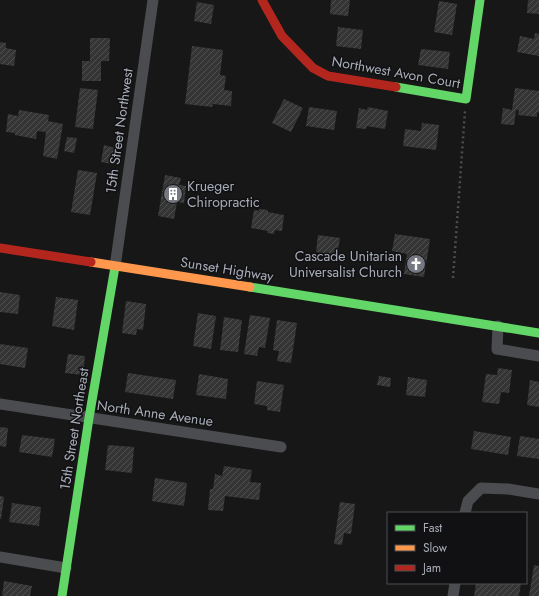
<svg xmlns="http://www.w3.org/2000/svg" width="539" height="596" font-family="Jost,sans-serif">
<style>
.building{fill:url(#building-hatch)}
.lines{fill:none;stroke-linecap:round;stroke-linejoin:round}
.path{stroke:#4d4e52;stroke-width:2.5;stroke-dasharray:2 3;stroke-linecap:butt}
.street{stroke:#4b4c50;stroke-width:11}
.fast{stroke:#63d668;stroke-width:9}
.slow{stroke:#ff974d;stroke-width:9}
.jam{stroke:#b3261e;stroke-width:9}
.labels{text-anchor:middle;stroke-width:3;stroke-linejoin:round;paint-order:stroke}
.street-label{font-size:14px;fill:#a8adb8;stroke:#111113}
.poi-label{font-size:14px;fill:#a8adb8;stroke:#111113;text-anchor:start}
</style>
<defs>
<pattern id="building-hatch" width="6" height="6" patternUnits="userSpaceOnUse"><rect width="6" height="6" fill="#353536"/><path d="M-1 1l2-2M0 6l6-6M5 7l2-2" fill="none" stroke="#4f5051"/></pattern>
</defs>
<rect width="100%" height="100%" fill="#171717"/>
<path class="building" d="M331,0H350L348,16L330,14Z
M528,0H539V14L527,13Z
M439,1L457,4L452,35L434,32Z
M197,2L214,5L211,24L194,21Z
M338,27L363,30L361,49L336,46Z
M535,33L539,34V56L517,52L520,36L534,39Z
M90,38H110L109,61H101V81H82V61H90Z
M0,42L6,43V48L16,50L14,66L0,64Z
M192,46L223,50L220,75L226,76L224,90L232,91L231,106L213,104L212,107L185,104Z
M421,49L450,52L448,69L418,65Z
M80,88L98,90L93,129L75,127Z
M515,88L539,91V113L537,112V117L518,115L519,110H516L514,125L501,124L503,108L512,110Z
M284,99L303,108L291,132L272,123Z
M309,107L337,111L334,130L306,126Z
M368,107L388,111L385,129L367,126L366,129L356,128L359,108L367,110Z
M19,110L49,115L48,121L63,124L57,159L43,156L46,132L37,131L36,139L15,135V133L6,132L8,114L18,116Z
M422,123L439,125L436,150L403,146L405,129L421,131Z
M67,137L77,138L74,153L64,151Z
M104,145L115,148L112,164L101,162Z
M78,170L97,173L90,215L71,212Z
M165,175L181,178L179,185L186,186L184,203L177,202L174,219L158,216Z
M259,209L268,210V212L284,215L282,231L275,230L274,234L267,233L268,231L251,228L254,210L259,211Z
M395,234L430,239L424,277L404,274L407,254L392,251Z
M318,235L340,238L337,255L316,252Z
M0,292L20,295L18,314L0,312Z
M56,297L78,300L74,330L52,326Z
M126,301L146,304L143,330L137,329L136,335L122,333Z
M198,313L216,316L211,349L193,346Z
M250,315L270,318L265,348L259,347L257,356L244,354Z
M224,317L242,320L238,352L220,350Z
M277,320L297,323L291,363L277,361L279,351L273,350Z
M0,344L28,348L25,368L0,364Z
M68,354L85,356L83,375L65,373Z
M498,368L512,370L509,393L501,392L499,404L482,402L486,374L497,375Z
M128,373L176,380L173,399L125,392Z
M199,374L228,379L226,399L196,395Z
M379,376L391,378L390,387L377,385Z
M408,377L427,380L425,397L406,395Z
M530,380L539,382V407L527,405Z
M257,381L284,385L280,412L267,410V406L254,404Z
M0,427L8,428L6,447L0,446Z
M474,431L511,437L508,455L471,449Z
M22,435L55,439L52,457L19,452Z
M520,436L539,439V459L517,456Z
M108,445L134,447L132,473L105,470Z
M224,466L252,470L250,482L261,483L259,500L225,496L223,511L208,510L210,489H213L215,474L222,476Z
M155,478L187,483L184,506L152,501Z
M0,496L4,497L1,519H0Z
M340,502L355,504L351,534L344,533L342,545L334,544Z
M12,503L41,507L39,526L9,522Z
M534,565L539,566V596H529Z
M4,581L32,586L30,596H2Z
M476,583H521L519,596H474Z"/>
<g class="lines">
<path class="path" d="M453,278L465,111"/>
<path class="street" d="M115,267L153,0
M498,326L497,349L539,356
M0,404L281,447
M465,513L468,501L481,488L508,489L539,494
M0,557L66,568
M453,596L455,583"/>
<path class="fast" d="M396,87L466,99L480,0
M250,287L539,333
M62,596L89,418L115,267"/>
<path class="slow" d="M91,262L250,287"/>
<path class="jam" d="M262,0L282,36L313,68L328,76L396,87
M0,248L91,262"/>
</g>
<defs>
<symbol id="building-disc" viewBox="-11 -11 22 22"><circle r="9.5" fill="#757880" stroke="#111113"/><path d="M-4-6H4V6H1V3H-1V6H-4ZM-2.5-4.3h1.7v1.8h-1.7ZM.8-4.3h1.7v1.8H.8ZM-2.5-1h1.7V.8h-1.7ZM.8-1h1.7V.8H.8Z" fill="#fff"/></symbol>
<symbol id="church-disc" viewBox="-11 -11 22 22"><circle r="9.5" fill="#757880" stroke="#111113"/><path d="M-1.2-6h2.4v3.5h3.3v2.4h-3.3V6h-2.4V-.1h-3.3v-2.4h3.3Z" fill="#fff"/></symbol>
</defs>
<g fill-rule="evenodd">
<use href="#building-disc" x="162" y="183" width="22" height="22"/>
<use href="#church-disc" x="405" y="253" width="22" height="22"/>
</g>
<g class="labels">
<g class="street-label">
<text transform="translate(396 72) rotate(10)" y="5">Northwest Avon Court</text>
<text transform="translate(119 131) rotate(-82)" y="5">15th Street Northwest</text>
<text transform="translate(227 269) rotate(9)" y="5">Sunset Highway</text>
<text transform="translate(155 413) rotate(8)" y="5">North Anne Avenue</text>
<text transform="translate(74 429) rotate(-81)" y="5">15th Street Northeast</text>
</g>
<g class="poi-label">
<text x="187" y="191">Krueger<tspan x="187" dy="16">Chiropractic</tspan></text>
<text x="402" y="261" text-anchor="end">Cascade Unitarian<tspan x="402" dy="16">Universalist Church</tspan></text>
</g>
</g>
<rect x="387" y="512" width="140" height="72" fill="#111113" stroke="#4d4f55"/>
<rect x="395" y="525" width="20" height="6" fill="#63d668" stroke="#4d4f55"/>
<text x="423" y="532" font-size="12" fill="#a8adb8">Fast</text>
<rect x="395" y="545" width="20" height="6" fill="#ff974d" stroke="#4d4f55"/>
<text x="423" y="552" font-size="12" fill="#a8adb8">Slow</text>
<rect x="395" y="565" width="20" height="6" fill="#b3261e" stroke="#4d4f55"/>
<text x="423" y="572" font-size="12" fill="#a8adb8">Jam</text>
</svg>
